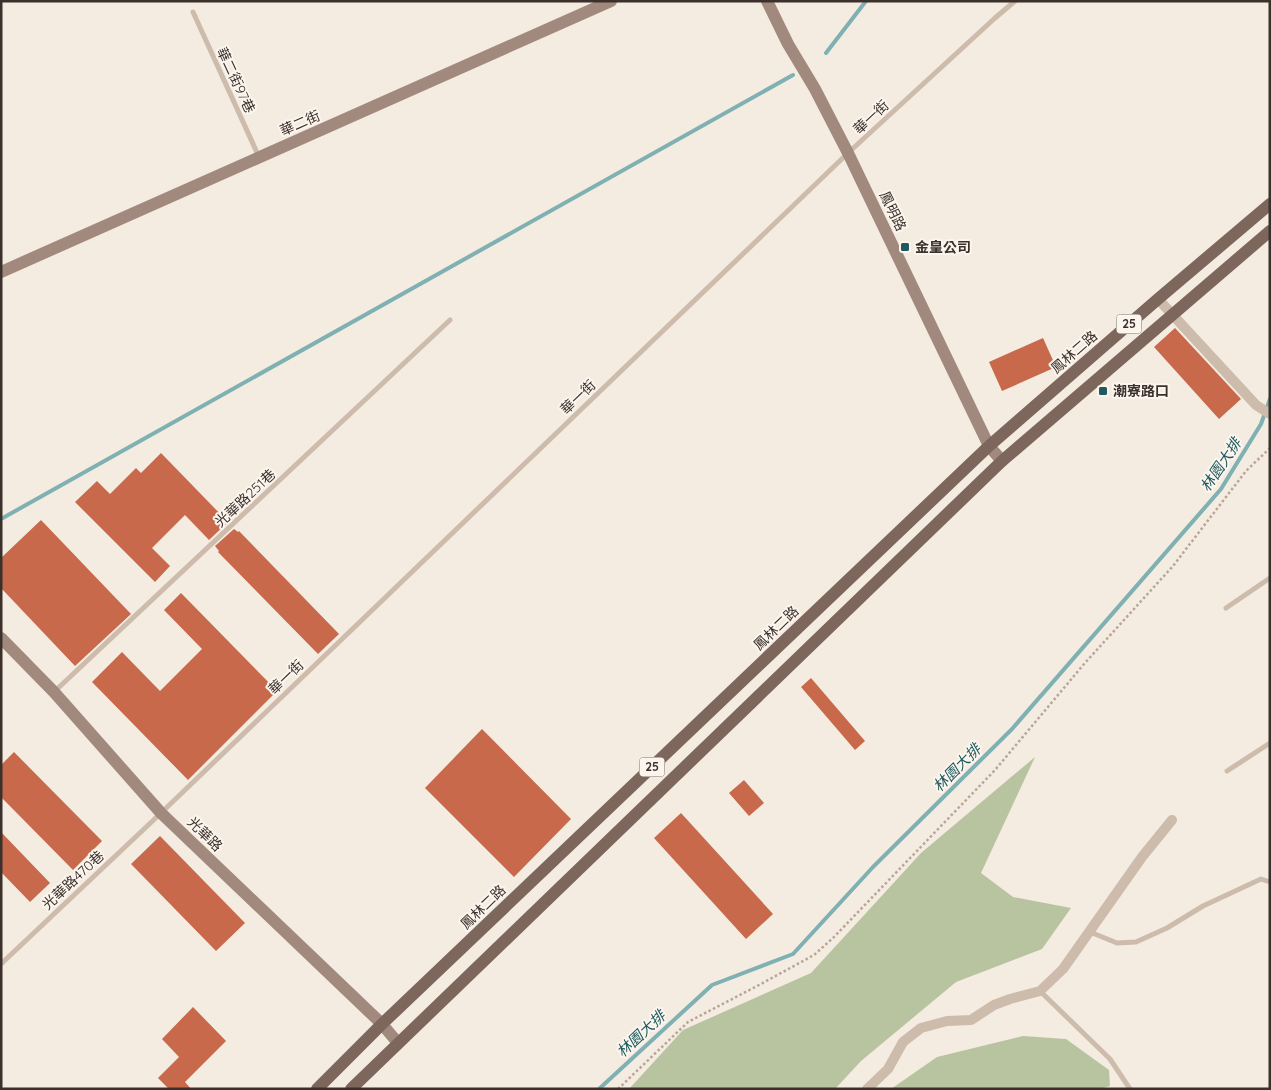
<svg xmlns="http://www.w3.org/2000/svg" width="1271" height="1090" font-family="Quicksand,'Noto Sans TC',sans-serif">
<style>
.green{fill:#b8c4a0}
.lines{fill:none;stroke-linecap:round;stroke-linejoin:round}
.stream{stroke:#7fb0b2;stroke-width:4}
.building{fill:#c8694b}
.path{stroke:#b9a596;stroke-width:2.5;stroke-dasharray:2.5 2.5;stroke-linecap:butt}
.lane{stroke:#cdbbac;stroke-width:5}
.street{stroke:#cdbbac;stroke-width:10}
.secondary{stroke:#a18a7d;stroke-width:12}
.primary{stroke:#7d675c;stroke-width:12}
.poi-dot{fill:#1f5a5e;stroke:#fbf5ee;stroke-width:2}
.labels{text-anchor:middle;stroke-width:4;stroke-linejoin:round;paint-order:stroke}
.shield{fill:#fbf5ee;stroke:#756b66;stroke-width:1}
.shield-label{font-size:12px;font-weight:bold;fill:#3b302b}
.street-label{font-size:14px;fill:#3b302b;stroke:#fbf5ee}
.poi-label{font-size:14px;font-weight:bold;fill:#3b302b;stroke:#fbf5ee;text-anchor:start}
.water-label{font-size:15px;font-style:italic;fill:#1f5a5e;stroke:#fbf5ee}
</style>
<rect width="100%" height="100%" fill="#f4ebe1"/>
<path class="green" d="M1035,757L981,873L1013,897L1071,908L1042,949L956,982L861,1061L835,1089H629L683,1030L811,973L921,853Z
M1023,1036L1066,1039L1109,1070L1110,1086L1099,1089H891L937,1057Z"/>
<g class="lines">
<path class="stream" d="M826,53L866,1
M1,519L793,75
M599,1089L712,985L793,954L873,867L1012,729L1221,489L1261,424L1270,399"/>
</g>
<path class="building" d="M1175,328L1241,399L1219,419L1154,347Z
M1043,338L1056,367L1002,391L989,362Z
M161,453L228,522L209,540L185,515L152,548L170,566L155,582L75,502L97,481L110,494L136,468L141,473Z
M41,520L131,614L75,666L1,588V558Z
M234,529L238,532L239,531L339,634L318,654L218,552L219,551L215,546Z
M181,593L277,691L188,780L92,682L122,652L160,691L202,649L164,610Z
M811,678L865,741L855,750L801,687Z
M482,729L571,819L514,877L425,788Z
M14,752L102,841L73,870L1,797V765Z
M744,780L764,803L749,816L729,793Z
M681,813L773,914L746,939L654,838Z
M1,832L50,883L30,902L1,872Z
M160,836L245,923L216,951L131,864Z
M193,1007L226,1041L185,1082L191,1089H169L158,1078L179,1057L162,1039Z"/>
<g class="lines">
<path class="path" d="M618,1089L688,1022L759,985L814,955L833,938L995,770L1084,664L1173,566L1246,471L1270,448"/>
<path class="lane" d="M193,12L259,157
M1226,608L1270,578
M55,691L450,320
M1227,771L1270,743
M1090,932L1117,943L1136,942L1167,928L1203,906L1261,879L1270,882
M1,964L161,813L848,153L995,18L1015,1
M1040,991L1110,1059L1130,1089"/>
<path class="street" d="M1158,299L1256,405L1270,414
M867,1089L888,1069L903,1042L921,1028L947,1021L971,1020L994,1005L1010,999L1040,991L1063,969L1142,857L1172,820"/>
<path class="secondary" d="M767,1L788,44L815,89L848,153L989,446L1002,461
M1,272L611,1
M1,638L54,692L161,813L382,1024L398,1043"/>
<path class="primary" d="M317,1089L382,1024L989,446L1158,299L1270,204
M351,1089L1002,461L1270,231"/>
</g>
<g class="poi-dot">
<rect x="900" y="242" width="10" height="10" rx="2.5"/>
<rect x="1098" y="386" width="10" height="10" rx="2.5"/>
</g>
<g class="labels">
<g class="shield">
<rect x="1116.5" y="314.5" width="25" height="19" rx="4"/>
<rect x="639.5" y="757.5" width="25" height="19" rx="4"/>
</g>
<g class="shield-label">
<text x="1129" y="328">25</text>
<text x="652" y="771">25</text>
</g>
<g class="street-label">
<text transform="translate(236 80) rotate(65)" y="5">華二街97巷</text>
<text transform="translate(871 117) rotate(-43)" y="5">華一街</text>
<text transform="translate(300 123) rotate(-24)" y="5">華二街</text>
<text transform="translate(893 211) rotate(64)" y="5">鳳明路</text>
<text transform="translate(1074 352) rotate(-41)" y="5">鳳林二路</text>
<text transform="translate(578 397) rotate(-44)" y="5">華一街</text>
<text transform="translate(245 498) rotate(-43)" y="5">光華路251巷</text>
<text transform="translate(776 628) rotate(-44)" y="5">鳳林二路</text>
<text transform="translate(286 677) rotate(-44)" y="5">華一街</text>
<text transform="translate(205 834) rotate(44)" y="5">光華路</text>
<text transform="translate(73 880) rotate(-43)" y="5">光華路470巷</text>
<text transform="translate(483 907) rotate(-44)" y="5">鳳林二路</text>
</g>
<g class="poi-label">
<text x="915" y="252">金皇公司</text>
<text x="1113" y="396">潮寮路口</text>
</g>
<g class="water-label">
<text transform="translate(1221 465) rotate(-56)" y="5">林園大排</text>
<text transform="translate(957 768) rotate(-45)" y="5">林園大排</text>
<text transform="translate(641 1034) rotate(-43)" y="5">林園大排</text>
</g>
</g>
<rect width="1271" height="1090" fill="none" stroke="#3b302b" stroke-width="5"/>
</svg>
